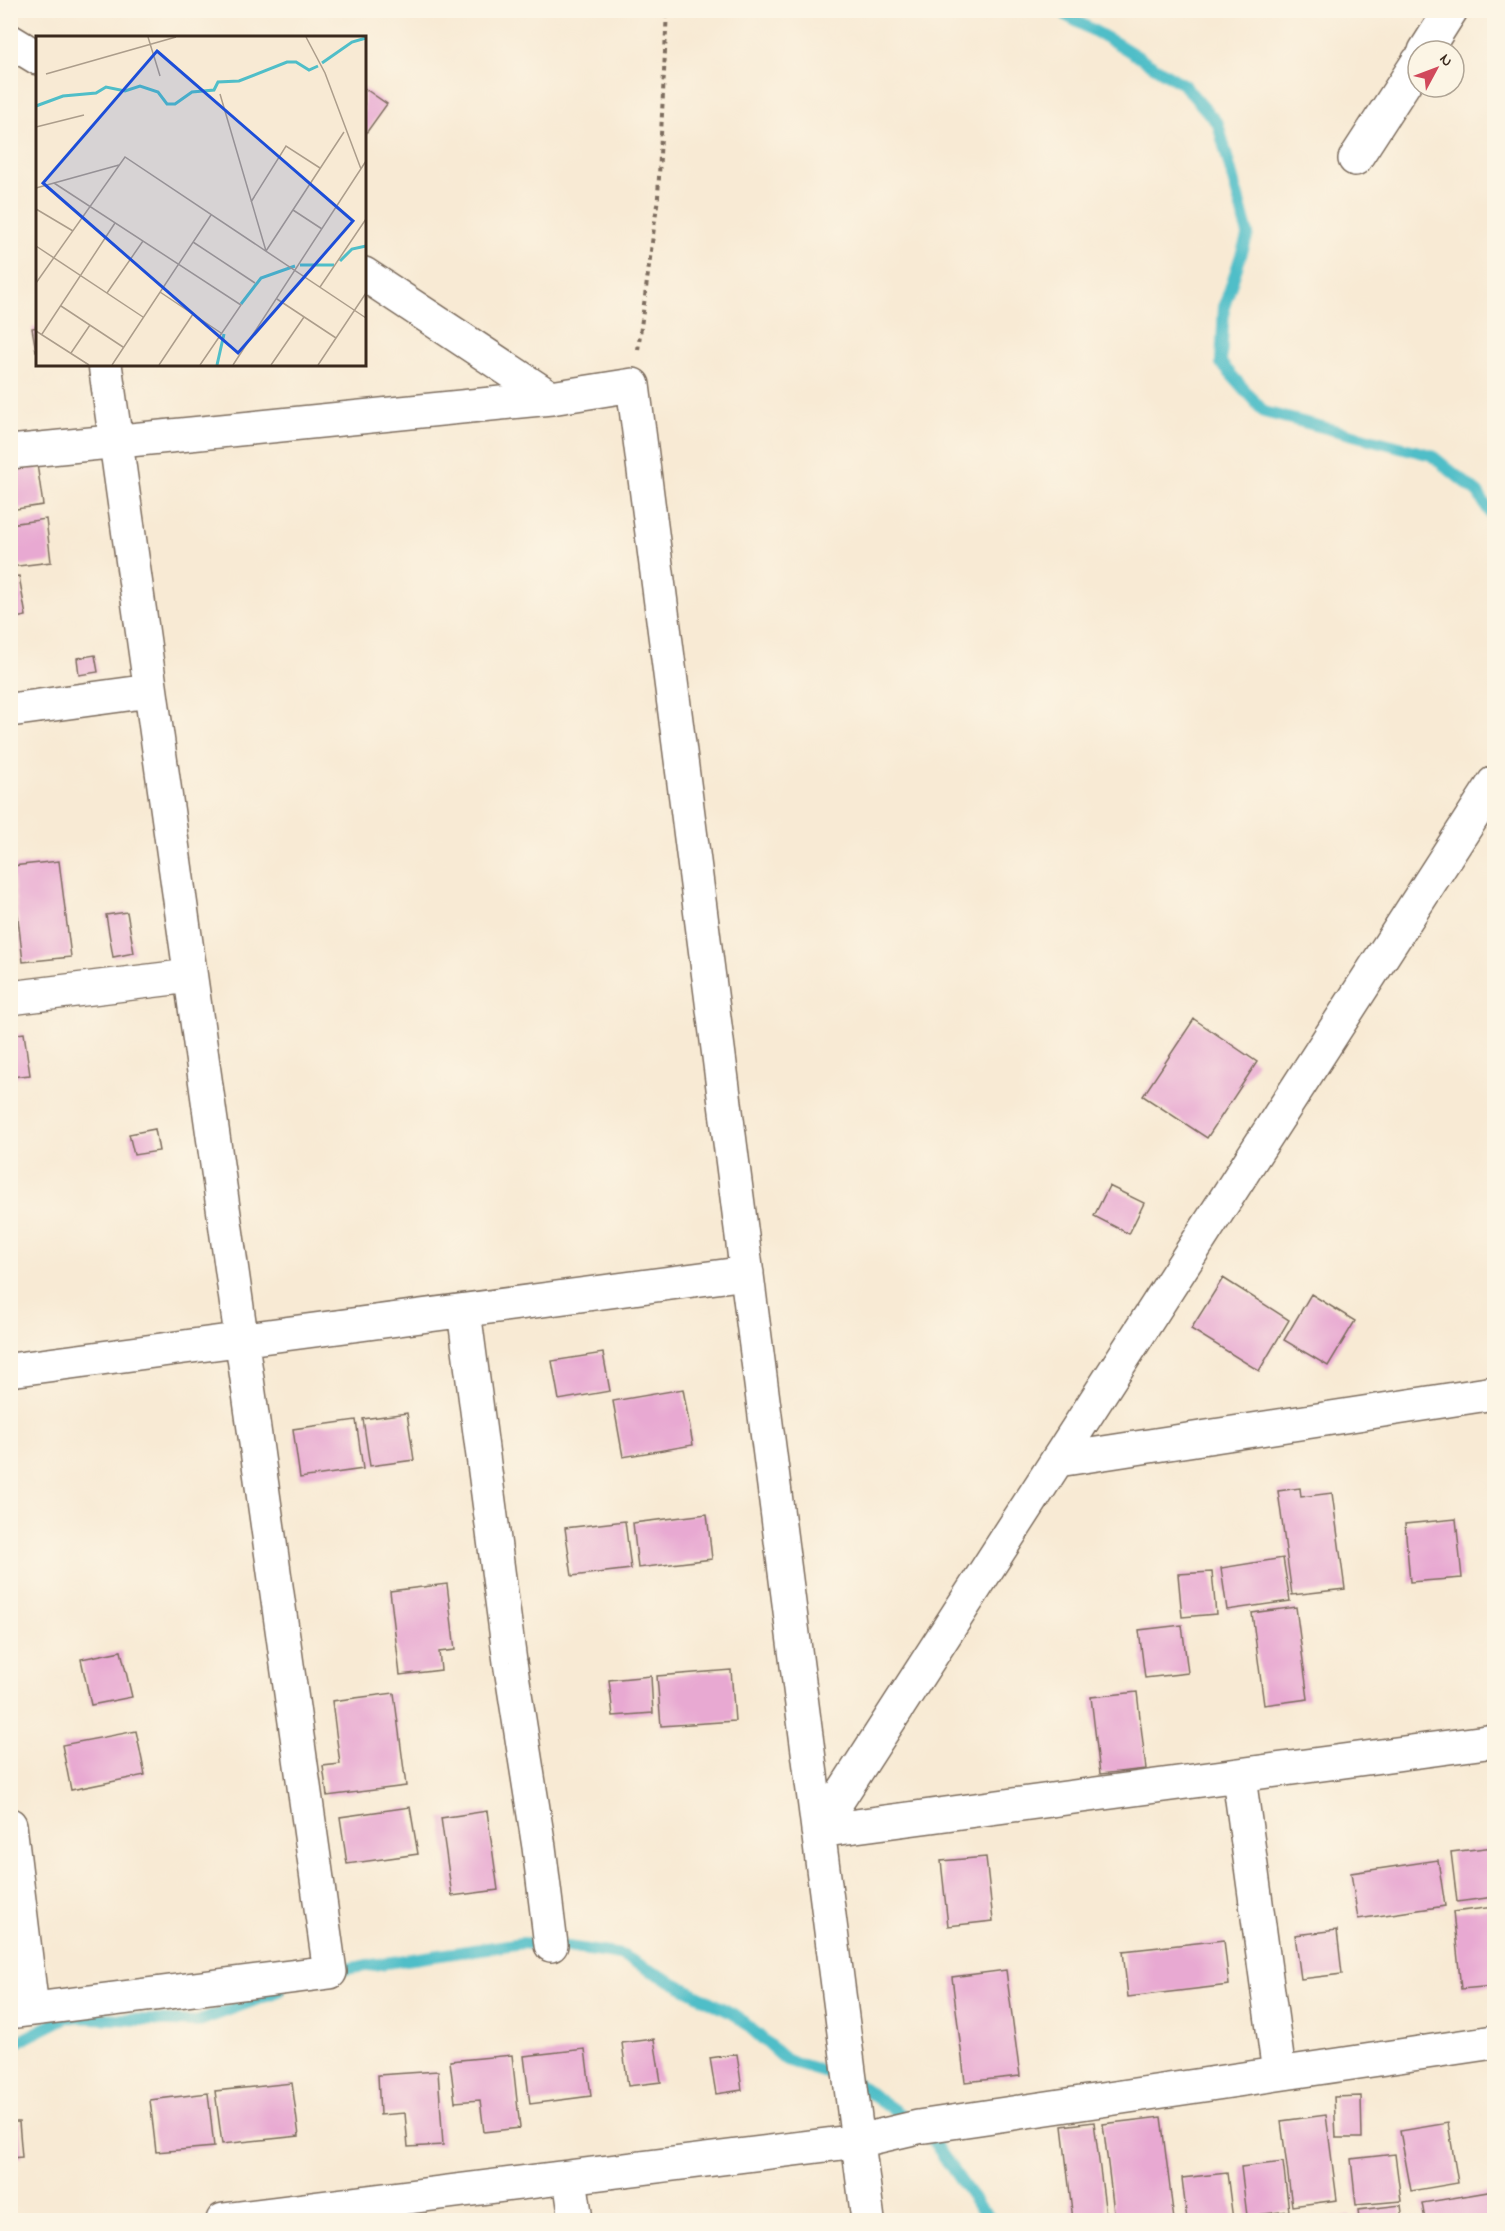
<svg xmlns="http://www.w3.org/2000/svg" width="1505" height="2231" font-family="'Indie Flower',sans-serif">
<style>
.lines{fill:none;stroke-linecap:round;stroke-linejoin:round}
.stream{stroke:#50bec8;stroke-width:12}
.building{fill:#e8a9d2}
.minor-casing{stroke:#7d6d5e;stroke-width:36}
.path{stroke:#7d6d5e;stroke-width:4;stroke-dasharray:4.5 4.5;stroke-linecap:butt}
.minor{stroke:#fff;stroke-width:33}
.inset-river{fill:none;stroke:#50bec8;stroke-width:3}
.inset-road{fill:none;stroke:#ac9d8b;stroke-width:1.5}
.view{fill:#1d4ed8;fill-opacity:0.15;stroke:#1d4ed8;stroke-width:3}
.inset-edge{fill:none;stroke:#3b2a1e;stroke-width:3}
</style>
<rect width="100%" height="100%" fill="#fcf5e5"/>
<filter id="ink" filterUnits="userSpaceOnUse"><feTurbulence type="fractalNoise" baseFrequency=".0167" numOctaves="2"/><feDisplacementMap in="SourceGraphic" scale="12" xChannelSelector="R" yChannelSelector="G"/><feConvolveMatrix kernelMatrix="1 2 1 2 8 2 1 2 1" color-interpolation-filters="sRGB"/></filter>
<filter id="wash" filterUnits="userSpaceOnUse"><feTurbulence type="fractalNoise" baseFrequency=".008" numOctaves="4" result="noise"/><feDisplacementMap in="SourceGraphic" scale="24" xChannelSelector="R" yChannelSelector="G"/><feGaussianBlur stdDeviation="1.35" result="paint"/><feColorMatrix in="noise" values="0 0 0 0 0 0 0 0 0 0 0 0 0 0 0 0 0 1.4 0 .05"/><feComposite in="paint" operator="in"/></filter>
<g filter="url(#wash)">
<rect width="100%" height="100%" fill="#f8ead4"/>
<g class="lines">
<path class="stream" d="M1064,10L1067,16L1116,43L1184,85L1218,124L1248,234L1224,307L1221,363L1264,412L1431,455L1478,493L1494,519
M331,1971L522,1943L568,1947L621,1955L737,2016L786,2060L850,2079L928,2134L979,2207L993,2220
M10,2046L67,2017L197,2022L279,1991"/>
</g>
<g id="blocks">
<path class="building" d="M364,88L387,104L364,136Z
M38,327V350L36,351L32,328Z
M36,457L43,505L10,510V460Z
M46,519L51,562L10,567V524Z
M19,576L26,616L10,619V577Z
M95,655L98,672L79,675L77,658Z
M59,861L71,957L23,962L12,866Z
M127,912L134,953L113,957L106,915Z
M1194,1019L1257,1062L1207,1138L1143,1096Z
M24,1033L30,1075L10,1077V1035Z
M155,1129L159,1151L134,1155L129,1134Z
M1109,1186L1144,1203L1129,1234L1094,1216Z
M1223,1278L1289,1320L1259,1371L1191,1329Z
M1311,1294L1355,1321L1328,1366L1284,1340Z
M603,1353L610,1391L559,1400L552,1361Z
M683,1389L693,1445L623,1457L613,1401Z
M407,1413L414,1460L370,1466L363,1419Z
M356,1420L363,1469L300,1478L293,1429Z
M1300,1488L1301,1497L1332,1493L1345,1589L1292,1595L1278,1491Z
M707,1514L712,1559L638,1568L633,1523Z
M1456,1519L1462,1578L1410,1582L1405,1524Z
M625,1521L631,1569L572,1576L565,1528Z
M1283,1558L1290,1601L1227,1610L1221,1568Z
M1212,1572L1216,1614L1182,1617L1178,1574Z
M447,1584L455,1650L439,1652L441,1670L400,1675L390,1591Z
M1296,1607L1308,1699L1264,1705L1252,1613Z
M1182,1625L1188,1673L1145,1678L1139,1630Z
M121,1651L132,1697L91,1705L81,1659Z
M731,1670L735,1721L661,1726L657,1676Z
M651,1676L653,1713L613,1716L609,1680Z
M1137,1692L1146,1769L1100,1774L1091,1697Z
M394,1693L406,1786L327,1796L323,1766L340,1764L332,1701Z
M136,1731L145,1775L71,1790L62,1745Z
M410,1807L418,1854L347,1864L340,1817Z
M487,1811L498,1890L452,1896L441,1818Z
M1494,1847V1897L1457,1902L1451,1852Z
M986,1857L993,1921L948,1926L941,1861Z
M1438,1860L1445,1906L1358,1919L1351,1873Z
M1494,1907V1986L1461,1989L1453,1912Z
M1337,1930L1342,1974L1301,1979L1295,1935Z
M1224,1940L1229,1985L1128,1997L1123,1951Z
M1006,1970L1020,2076L965,2082L952,1977Z
M654,2039L661,2082L628,2086L622,2043Z
M585,2049L591,2096L530,2104L524,2056Z
M737,2054L742,2090L716,2094L710,2058Z
M512,2055L520,2128L484,2132L480,2100L455,2102L450,2061Z
M438,2071L443,2145L408,2147L405,2113L380,2115L378,2075Z
M292,2083L299,2136L222,2144L215,2091Z
M208,2093L214,2147L156,2152L150,2100Z
M1361,2096L1362,2138H1336L1334,2097Z
M1326,2115L1337,2200L1292,2206L1281,2121Z
M1161,2117L1174,2220H1115L1103,2124Z
M10,2122H19L22,2157L10,2158Z
M1094,2122L1106,2215L1073,2220L1062,2126Z
M1448,2123L1458,2183L1411,2191L1400,2131Z
M1395,2154L1401,2201L1356,2205L1351,2159Z
M1283,2162L1289,2211L1247,2216L1241,2167Z
M1227,2173L1233,2220H1187L1182,2178Z
M1494,2191V2220H1425L1422,2203Z
M1401,2205L1403,2220H1359L1358,2210Z
M1350,2216L1351,2220H1320V2219Z"/>
</g>
</g>
<g filter="url(#ink)">
<use href="#blocks" fill-opacity="0" stroke="#7d6d5e" stroke-width="1.5"/>
<g class="lines">
<defs>
<path id="minor" d="M10,41L38,58
M1425,51L1451,10
M1355,159L1418,62
M364,274L551,398
M10,452L551,398L633,385L868,2220
M10,710L150,691
M10,998L190,976
M464,1311L510,1662L539,1847L551,1945
M10,1370L747,1273
M1058,1460L1494,1393
M1239,1777L1279,2073
M10,1825L32,2009
M818,1831L1494,783
M818,1831L1494,1741
M10,2012L330,1972L105,364
M570,2178L576,2220
M223,2220L858,2141L918,2127L1494,2042"/>
</defs>
<use href="#minor" class="minor-casing"/>
<path class="path" d="M638,350L658,197L667,10"/>
<use href="#minor" class="minor"/>
</g>
</g>
<g transform="translate(36 36)">
<rect width="330" height="330" fill="#f8ead4"/>
<path class="inset-river" d="M286,27L316,6L330,2M0,70L27,60L60,57L70,51L89,55L104,50L122,56L131,68H139L156,56L178,54L182,46L203,45L251,26H260L273,34L282,30M304,225L316,213L330,210M264,229H298M205,268L225,242L259,230M181,329L188,298"/>
<path class="inset-road" d="M112,1L124,40M270,1L289,37L325,133M10,38L140,1M184,58L230,215M0,91L48,79M18,147L205,269L164,329M0,152L83,129M215,166L250,110L284,132M0,173L37,195M257,174L286,193M157,206L219,247M0,210L107,281M230,215L308,96M0,247L89,121L330,282M284,251L330,183M124,256L185,297M71,257L107,205M241,263L300,302M25,270L87,311M0,295L53,329M6,298L79,187M35,317L54,289M76,329L175,179M123,329L157,278M197,329L330,125M235,329L268,281M282,329L330,257"/>
<path class="view" d="M121,15L317,185L202,317L7,147Z"/>
<rect width="330" height="330" class="inset-edge"/>
</g>
<rect width="1505" height="2231" fill="none" stroke="#fcf5e5" stroke-width="36"/>
<g transform="translate(1436 69) rotate(49)"><circle r="28" fill="#fcf5e5" stroke="#afa495" stroke-width="1.5"/>
<path d="M0-4.5L10 22L0 15L-10 22Z" fill="#d1495b"/>
<text y="-9" font-size="16" font-weight="bold" text-anchor="middle" fill="#3b2a1e">N</text>
</g>
</svg>
